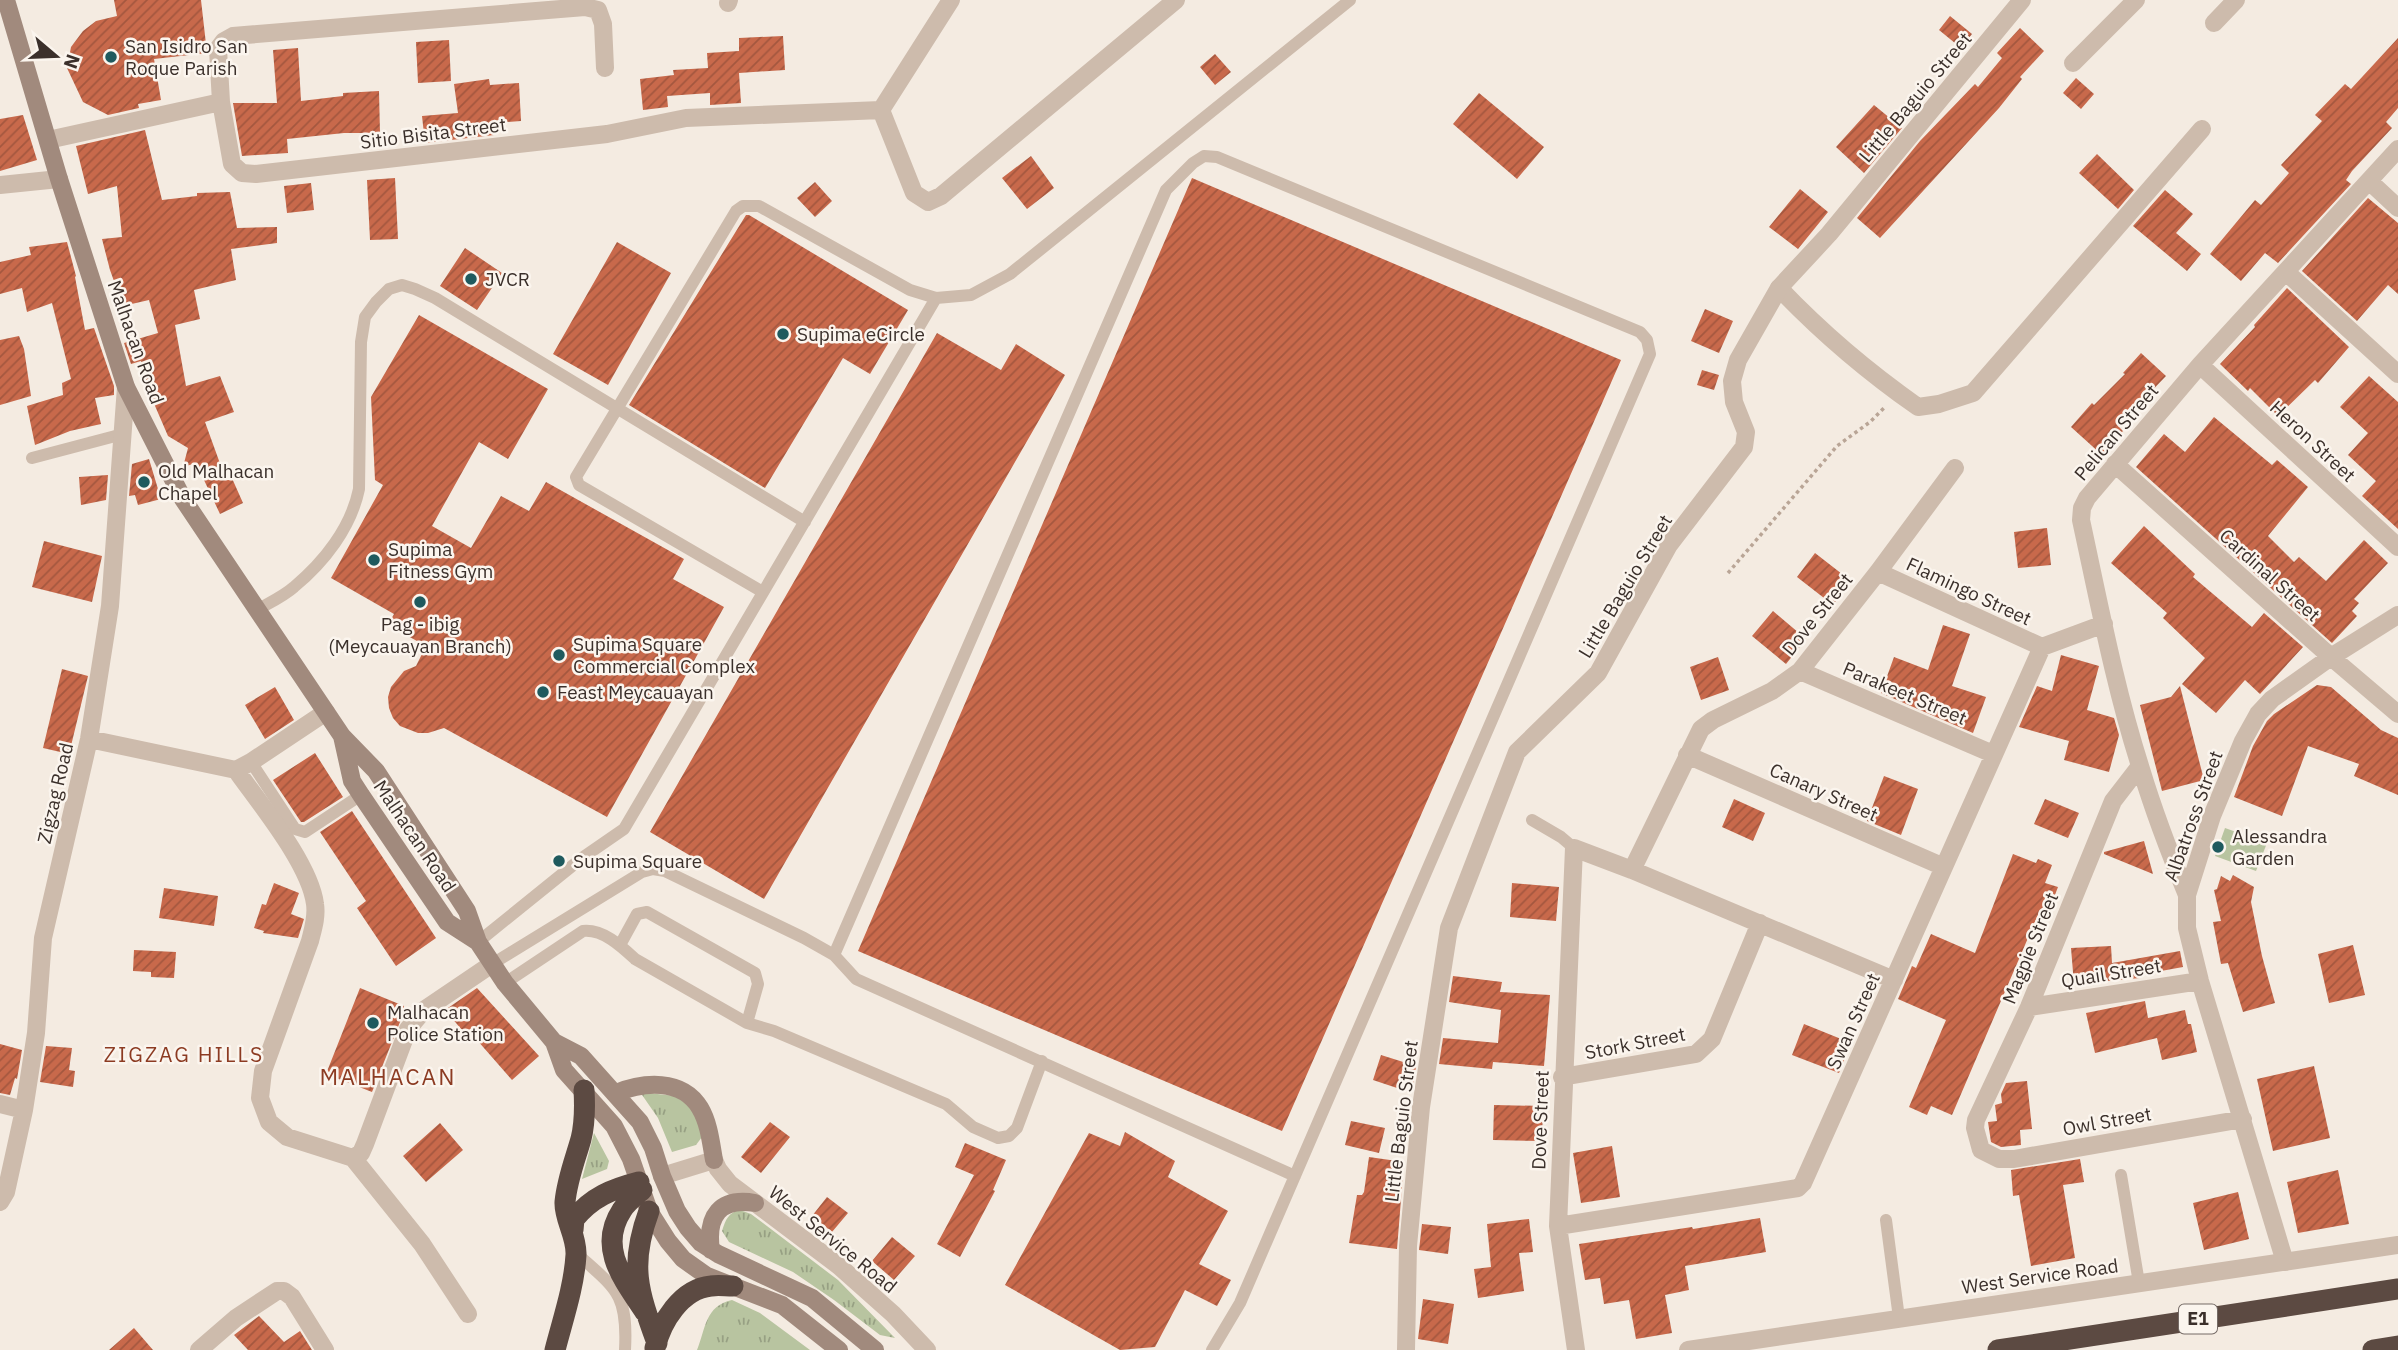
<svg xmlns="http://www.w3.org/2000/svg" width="2398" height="1350" font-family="'IBM Plex Sans',sans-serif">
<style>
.grass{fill:url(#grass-tufts)}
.garden{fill:#b8c4a0}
.building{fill:url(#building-hatch)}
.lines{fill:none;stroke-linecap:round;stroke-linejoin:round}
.path{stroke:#b9a596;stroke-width:3.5;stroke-dasharray:3.5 3.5;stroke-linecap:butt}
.service{stroke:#cdbbac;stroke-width:12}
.pedestrian{stroke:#cdbbac;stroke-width:18}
.minor{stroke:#cdbbac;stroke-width:18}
.tertiary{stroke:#cdbbac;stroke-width:18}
.secondary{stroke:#a18a7d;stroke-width:18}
.motorway{stroke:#5c4a42;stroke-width:21}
.poi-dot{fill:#1f5a5e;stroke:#fbf5ee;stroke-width:2.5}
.labels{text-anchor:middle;stroke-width:5;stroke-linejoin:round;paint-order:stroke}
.shield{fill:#fbf5ee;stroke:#756b66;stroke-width:2}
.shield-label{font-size:18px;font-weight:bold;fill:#3b302b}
.poi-label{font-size:19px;fill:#3b302b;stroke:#fbf5ee;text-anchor:start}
.street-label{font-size:19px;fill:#3b302b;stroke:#fbf5ee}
.neighbourhood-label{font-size:21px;letter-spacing:2px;fill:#8c3b22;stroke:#fbf5ee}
.quarter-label{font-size:23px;letter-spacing:2px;fill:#8c3b22;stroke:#fbf5ee}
</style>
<defs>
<pattern id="grass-tufts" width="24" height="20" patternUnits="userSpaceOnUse" patternTransform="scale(1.75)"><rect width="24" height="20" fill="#b8c4a0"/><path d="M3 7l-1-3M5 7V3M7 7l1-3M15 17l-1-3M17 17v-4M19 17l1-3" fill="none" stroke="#97a083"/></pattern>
<pattern id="building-hatch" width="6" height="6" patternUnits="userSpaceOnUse" patternTransform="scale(1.75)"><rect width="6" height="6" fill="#c8694b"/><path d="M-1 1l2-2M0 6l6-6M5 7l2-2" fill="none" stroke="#a4573f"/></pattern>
</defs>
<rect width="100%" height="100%" fill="#f4ebe1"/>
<path class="grass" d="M640,1092L675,1096L696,1110L702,1137L696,1145L672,1152L658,1118Z
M594,1133L609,1161L607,1169L582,1179Z
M740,1210L751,1214L838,1280L895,1338L880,1335L834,1300L793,1272L729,1242L722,1231C726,1219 728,1213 740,1210Z
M732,1300L760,1313L810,1350H697C706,1328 705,1306 732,1300Z"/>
<path class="garden" d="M2225,828L2267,843L2256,871L2215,856Z"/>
<path class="building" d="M114,0H201L207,53L154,59L161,100L138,104L139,108L108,115L83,102L67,68L71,47L83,31L96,21L117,16Z
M1950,16L1972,34L1961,48L1939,30Z
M2020,28L2044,51L2020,77L2022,79L1999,108L1880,238L1857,218L1920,141L1975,84L1978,87L2002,58L1997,53Z
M783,36L785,70L739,73L741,103L710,105V93L667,96L668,107L643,110L640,79L674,75L673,70L708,68L707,53L739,51V38Z
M2398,38V108L2386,122L2392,128L2352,171L2346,180L2351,184L2278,263L2265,253L2241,281L2210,254L2255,200L2261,205L2289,173L2281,165L2322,121L2315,115L2345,84L2351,89Z
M449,40L451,81L418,83L416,42Z
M298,48L301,101L343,96V93L379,91L380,133H344L287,139L288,153L242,156L233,103H277L273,50Z
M1215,54L1231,72L1215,85L1200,67Z
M2076,78L2094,94L2081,109L2063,93Z
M489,79L490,85L519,83L521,121L493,123L494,135L425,143L422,116L458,113L454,84Z
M1479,93L1544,147L1517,179L1453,124Z
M1874,105L1902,128L1864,173L1836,147Z
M23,115L37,160L0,171V119Z
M145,130L162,200L197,196V193L230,192L237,228L277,227V243L231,249L236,280L194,290L200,319L175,325L186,386L220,376L234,412L205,422L222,469L227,467L243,503L220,514L196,463L183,467L188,448L168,436L149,392L141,361L131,364L124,343L158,333L149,300L123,306L110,270L102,239L122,237L117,186L88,194L76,146Z
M2097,154L2134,190L2118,209L2079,173Z
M1031,156L1054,188L1027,209L1002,178Z
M395,178L398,239L370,240L367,180Z
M1192,178L1621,360L1282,1131L858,951Z
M815,182L832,201L815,217L797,198Z
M311,183L314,210L287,213L284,186Z
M1800,189L1828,212L1798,249L1769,227Z
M2165,190L2193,214L2176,233L2201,254L2187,271L2133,226Z
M2368,198L2398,223V294L2388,285L2357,321L2302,271Z
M746,215H749L908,310L870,374L843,358L765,488L629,405Z
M67,242L76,276L75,277L85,330L94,328L114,386V395L95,398L101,424L70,431L35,445L27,406L63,395L62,383L71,379L52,303L27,312L22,288L0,294V262L31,255L29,247Z
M617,242L671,273L608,385L553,354Z
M465,248L502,273L477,310L440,286Z
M2287,288L2349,347L2318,383L2315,380L2278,416L2250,388L2248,391L2220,364L2255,327L2254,325Z
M1705,309L1733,321L1719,353L1691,341Z
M419,315L548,389L508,459L479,442L432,526L471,548L501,496L529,511L546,482L684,559L673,579L724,607L607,817L444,728L428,733H418L400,726L393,718L389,708L388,697L391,687L404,671L416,666L426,646L388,625L394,614L331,578L383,485L375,480L371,397Z
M937,333L1001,370L1016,344L1065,375L764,899L650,832Z
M19,336L24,349L31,396L0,405V340Z
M2141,353L2166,376L2118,426L2123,431L2102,455L2071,427L2092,403L2094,405L2125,374L2123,373Z
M1702,370L1719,375L1714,390L1697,385Z
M2369,376L2398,402V529L2362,496L2376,481L2348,455L2368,433L2340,407Z
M2214,417L2272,465L2277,460L2308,487L2268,536L2294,562L2299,557L2326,581L2364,540L2388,563L2354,599L2359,603L2352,611L2357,616L2332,643L2136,467L2164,434L2185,452Z
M149,459L161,499L138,505L135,495L129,496L132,464Z
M108,475L106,500L81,505L79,477Z
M2144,526L2195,574L2193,577L2252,627L2264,613L2303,647L2260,694L2245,680L2216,713L2182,684L2205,658L2163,618L2167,613L2111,563Z
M2047,528L2051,565L2018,568L2014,532Z
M44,541L102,556L92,602L32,587Z
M1815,553L1851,581L1833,605L1797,577Z
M1773,611L1806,639L1786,664L1752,636Z
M1943,625L1970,634L1952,686L1986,697L1973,733L1881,693L1894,657L1928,670Z
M2061,655L2099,666L2087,710L2114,718L2119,735L2109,772L2064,760L2069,741L2019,727L2037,686L2052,691Z
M1718,657L1729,690L1701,700L1690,667Z
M62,669L88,676L69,754L43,748Z
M2317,685L2331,687L2381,730L2398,738V795L2354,776L2359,764L2308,746L2282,816L2234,797L2253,746L2267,721L2274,714Z
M2180,686L2204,780L2162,791L2140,705L2171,697Z
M275,687L294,720L265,739L245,705Z
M315,753L343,797L304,822H301L273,780Z
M1884,776L1918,789L1901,835L1867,821Z
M1734,799L1765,813L1753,841L1722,827Z
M2045,799L2079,813L2068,838L2034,824Z
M352,811L436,938L396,966L357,908L366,901L320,832Z
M2144,841L2153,874L2104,854V852Z
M2013,854L2036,863L2038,859L2052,865L2045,883L2058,887L2048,913L2040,910L1952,1115L1931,1106L1927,1115L1909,1107L1946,1020L1898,999L1912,966L1916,968L1931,934L1975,953Z
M2233,875L2254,887L2251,902L2262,956L2275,1003L2243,1012L2228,963L2221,964L2213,922L2221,921L2214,890L2217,889L2221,876L2230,881Z
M274,883L299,893L291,914L304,919L298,938L263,933L264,931L254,928L262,904L266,905Z
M1512,883L1559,887L1556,921L1510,917Z
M164,888L218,896L214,926L159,918Z
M2353,945L2365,995L2329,1003L2318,954Z
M2111,946L2112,963L2180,951L2183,967L2139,975L2140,978L2074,984L2071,948Z
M134,950L176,952L174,978L151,977V972L133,971Z
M1453,976L1502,982L1500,992L1550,995L1544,1066L1493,1062L1492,1069L1439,1064L1443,1038L1498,1043L1501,1010L1449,1002Z
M360,988L404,1006V1012L372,1092L326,1074Z
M477,988L539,1056L512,1080L477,1040L473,1043L445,1010Z
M2145,1001L2148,1018L2185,1010L2188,1024H2191L2197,1052L2162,1060L2157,1038L2095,1053L2086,1013Z
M1804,1024L1851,1043L1839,1073L1792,1055Z
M0,1044L22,1050L17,1079L15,1078L10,1095L0,1093Z
M46,1046L72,1048L69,1070L75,1071L73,1087L40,1082Z
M1381,1055L1416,1066L1412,1093L1373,1080Z
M2314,1066L2330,1138L2273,1151L2257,1079Z
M2027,1081L2032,1129L2020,1130L2021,1145L2001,1147L1991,1142L1988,1122L1997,1121L1995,1105L2002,1103L2001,1094L2006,1083Z
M1494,1105L1543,1106L1542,1141L1493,1140Z
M1351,1121L1385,1128L1379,1153L1345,1145Z
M770,1122L790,1137L761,1173L741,1157Z
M440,1123L463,1150L426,1182L403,1156Z
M1125,1132L1175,1161L1168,1177L1228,1211L1199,1264L1231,1280L1217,1306L1185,1290L1155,1347L1120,1350L1005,1285L1089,1133L1120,1146Z
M965,1143L1006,1160L993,1190L995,1191L960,1257L937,1244L974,1175L955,1167Z
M1612,1146L1620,1197L1581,1203L1573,1153Z
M1369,1157L1404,1162L1397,1249L1349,1243L1357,1195H1362L1364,1192Z
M2080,1159L2084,1182L2063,1185L2075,1258L2031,1266L2019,1195L2013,1196L2011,1170Z
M2338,1170L2349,1224L2298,1233L2287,1182Z
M2238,1192L2249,1239L2204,1250L2193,1203Z
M827,1197L848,1213L832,1232L812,1216Z
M1760,1218L1766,1252L1685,1266L1689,1290L1665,1295L1672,1333L1636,1339L1629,1300L1604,1304L1600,1278L1585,1280L1579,1244L1692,1227L1693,1229Z
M1529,1219L1533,1252L1519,1253L1524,1291L1478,1298L1474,1269L1491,1267L1487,1224Z
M1422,1224L1451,1227L1448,1254L1419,1250Z
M892,1237L915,1256L894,1280L872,1261Z
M1423,1299L1454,1304L1448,1344L1418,1339Z
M259,1316L284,1342L300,1331L312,1350H248L234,1335Z
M134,1328L153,1350H109Z"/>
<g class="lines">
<path class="path" d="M1728,573L1837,446L1870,422L1885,407"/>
<path class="service" d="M32,458L123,434
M763,592L579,485L576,477L736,211L743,206H759L910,290L936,298L971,295L1010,274L1350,0
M257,610C269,603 284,596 294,587C324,562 351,528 359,489L361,342L365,317L376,302L389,289L402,285L415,289L435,298L805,522
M251,762L295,829L305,832L361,795
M1532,820L1561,837L1574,848
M478,942L582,858L624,829L936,298
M620,945L637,914L647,912L755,973L758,984L747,1023
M834,955L1166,190L1193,163L1204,156L1217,157L1640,332L1647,340L1650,354L1240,1303L1212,1350
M492,964L642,872L653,869L665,871L804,938L834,955L856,979L1295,1176
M505,983L583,931C603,929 621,946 635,959L747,1023L774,1031L946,1104L973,1127L998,1138L1009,1136L1017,1128L1042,1061
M2121,1175L2139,1283
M1886,1220L1899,1318
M576,1253C616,1289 628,1293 625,1350"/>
<path class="pedestrian" d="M1779,288C1821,332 1868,372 1918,407L1939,404L1973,393L2202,129"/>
<path class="minor" d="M951,0L881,110L914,193L928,202L941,196L1176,0
M728,3L729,0
M2214,23L2236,0
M2073,63L2136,0
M605,68L603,24L598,10L585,7L233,36L224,41L218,49L221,102L232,164L242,173L256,174L607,134L686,118L881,110
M48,140L221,102
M2369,181L2398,208
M2286,272L2398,374
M2200,365L2398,547
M2115,464L2331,657L2398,714
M1878,572L2042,647
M2042,647L2104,624
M1800,671L1993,754
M89,739L236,770L251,762L326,712
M1687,755L1944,867
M2140,766L2113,801L2029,1007L1976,1120L1975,1128L1981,1150L1999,1159H2014L2243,1119
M236,770C260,804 310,864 315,904C317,917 313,929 310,941L263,1071L260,1098L269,1122L287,1137L353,1158L422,1244L468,1314
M1632,870L1701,729L1713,720L1772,691L1800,671L1878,572L1955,468
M2187,895C2170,854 2154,812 2141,769C2115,688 2099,603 2081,520L2082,508L2087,498L2200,365L2398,149
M2029,1007L2200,981
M1562,1077L1696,1054L1712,1039L1760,923
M0,1104L24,1110
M353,1158L361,1153L365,1144L408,1029L424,1010L492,964
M0,1202L6,1192L24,1110L36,1033L43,938L89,739L110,606L126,387
M1558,1226L1798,1188L1803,1183L2042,647
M2285,1262L2200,981L2187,928V895L2212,816L2243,741L2258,714L2272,699L2331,657L2398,615
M199,1350L236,1318L277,1291H284L292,1297L325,1350
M1406,1350L1408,1246L1421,1107L1449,928L1517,752L1598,673L1669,545L1744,447L1746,432L1734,402L1732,381L1738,360L1779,288L1829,234L2022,0
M1576,1350L1558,1226L1574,848L1632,870L1894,980"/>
<path class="tertiary" d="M0,185L59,179
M662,1176L714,1160L718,1169L730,1184L839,1266L893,1314L927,1350
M1688,1350L2398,1245"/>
<path class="secondary" d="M6,0L59,179L126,387L183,499L342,736L376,771L467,911L478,942L505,983L554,1042L581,1056L640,1122L653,1148L662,1176L677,1211L688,1228L701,1243L718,1254L812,1298L875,1350
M342,736L352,781L361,795L447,922L478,942
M554,1042L564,1070L614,1126L631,1159L649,1211L668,1241L683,1259L707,1276L782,1305L839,1350
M616,1093C643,1082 682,1078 700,1108C709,1123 711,1143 714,1160
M711,1250C706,1216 720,1197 755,1203"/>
<path class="motorway" d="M642,1190C635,1196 627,1202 622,1210C597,1248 624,1280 645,1312
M649,1211C629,1265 638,1291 657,1343
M573,1230L574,1219C592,1197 612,1189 639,1182
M655,1348C661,1322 681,1289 711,1286C718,1285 725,1286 733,1286
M555,1350C563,1319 574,1287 576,1255C577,1236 564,1219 565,1202C567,1180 575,1160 581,1139C585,1123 585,1107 584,1090
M1998,1350L2398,1289
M2373,1350L2398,1346"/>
</g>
<g class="poi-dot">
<circle cx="111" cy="57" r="7"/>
<circle cx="471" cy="279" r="7"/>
<circle cx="783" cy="334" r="7"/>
<circle cx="144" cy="482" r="7"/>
<circle cx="374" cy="560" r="7"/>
<circle cx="420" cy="602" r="7"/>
<circle cx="559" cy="655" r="7"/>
<circle cx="543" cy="692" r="7"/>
<circle cx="2218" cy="847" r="7"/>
<circle cx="559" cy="861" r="7"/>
<circle cx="373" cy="1023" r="7"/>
</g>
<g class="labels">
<rect class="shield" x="2179" y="1304.5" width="38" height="29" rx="5"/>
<g class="shield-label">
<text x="2198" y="1325">E1</text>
</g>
<g class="poi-label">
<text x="125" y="53">San Isidro San<tspan x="125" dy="22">Roque Parish</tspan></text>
<text x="485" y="286">JVCR</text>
<text x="797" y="341">Supima eCircle</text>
<text x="158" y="478">Old Malhacan<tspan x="158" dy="22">Chapel</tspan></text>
<text x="388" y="556">Supima<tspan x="388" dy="22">Fitness Gym</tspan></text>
<text x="420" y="631" text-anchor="middle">Pag - ibig<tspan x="420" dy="22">(Meycauayan Branch)</tspan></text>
<text x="573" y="651">Supima Square<tspan x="573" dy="22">Commercial Complex</tspan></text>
<text x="557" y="699">Feast Meycauayan</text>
<text x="2232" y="843">Alessandra<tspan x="2232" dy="22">Garden</tspan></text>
<text x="573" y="868">Supima Square</text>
<text x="387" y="1019">Malhacan<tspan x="387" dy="22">Police Station</tspan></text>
</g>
<g class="street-label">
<text transform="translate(1915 97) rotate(-50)" y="7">Little Baguio Street</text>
<text transform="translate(433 133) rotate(-7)" y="7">Sitio Bisita Street</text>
<text transform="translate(136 342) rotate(70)" y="7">Malhacan Road</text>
<text transform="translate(2116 432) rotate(-50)" y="7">Pelican Street</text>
<text transform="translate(2313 441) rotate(43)" y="7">Heron Street</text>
<text transform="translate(2270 575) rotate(42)" y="7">Cardinal Street</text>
<text transform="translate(1625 586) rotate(-59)" y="7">Little Baguio Street</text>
<text transform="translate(1969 591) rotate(25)" y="7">Flamingo Street</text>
<text transform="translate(1817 614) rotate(-51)" y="7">Dove Street</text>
<text transform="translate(1905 693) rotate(23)" y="7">Parakeet Street</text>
<text transform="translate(1824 792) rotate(24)" y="7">Canary Street</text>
<text transform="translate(55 793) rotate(-77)" y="7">Zigzag Road</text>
<text transform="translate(2193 816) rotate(-70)" y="7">Albatross Street</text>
<text transform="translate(415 836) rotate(56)" y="7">Malhacan Road</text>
<text transform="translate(2030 948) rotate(-68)" y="7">Magpie Street</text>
<text transform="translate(2111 973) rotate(-9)" y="7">Quail Street</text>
<text transform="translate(1853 1021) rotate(-66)" y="7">Swan Street</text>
<text transform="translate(1635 1043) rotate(-11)" y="7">Stork Street</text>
<text transform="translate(1540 1120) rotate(-88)" y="7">Dove Street</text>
<text transform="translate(1401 1121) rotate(-83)" y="7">Little Baguio Street</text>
<text transform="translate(2107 1121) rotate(-10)" y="7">Owl Street</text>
<text transform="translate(833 1239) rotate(39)" y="7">West Service Road</text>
<text transform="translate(2040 1276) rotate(-8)" y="7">West Service Road</text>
</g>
<g class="neighbourhood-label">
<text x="184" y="1062">ZIGZAG HILLS</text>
</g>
<g class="quarter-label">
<text x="388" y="1085">MALHACAN</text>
</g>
</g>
<g transform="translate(56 56) rotate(109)" stroke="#fbf5ee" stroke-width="5" paint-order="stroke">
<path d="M0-5L12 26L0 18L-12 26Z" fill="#3b302b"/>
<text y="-10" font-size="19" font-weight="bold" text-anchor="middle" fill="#3b302b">N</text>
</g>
</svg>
